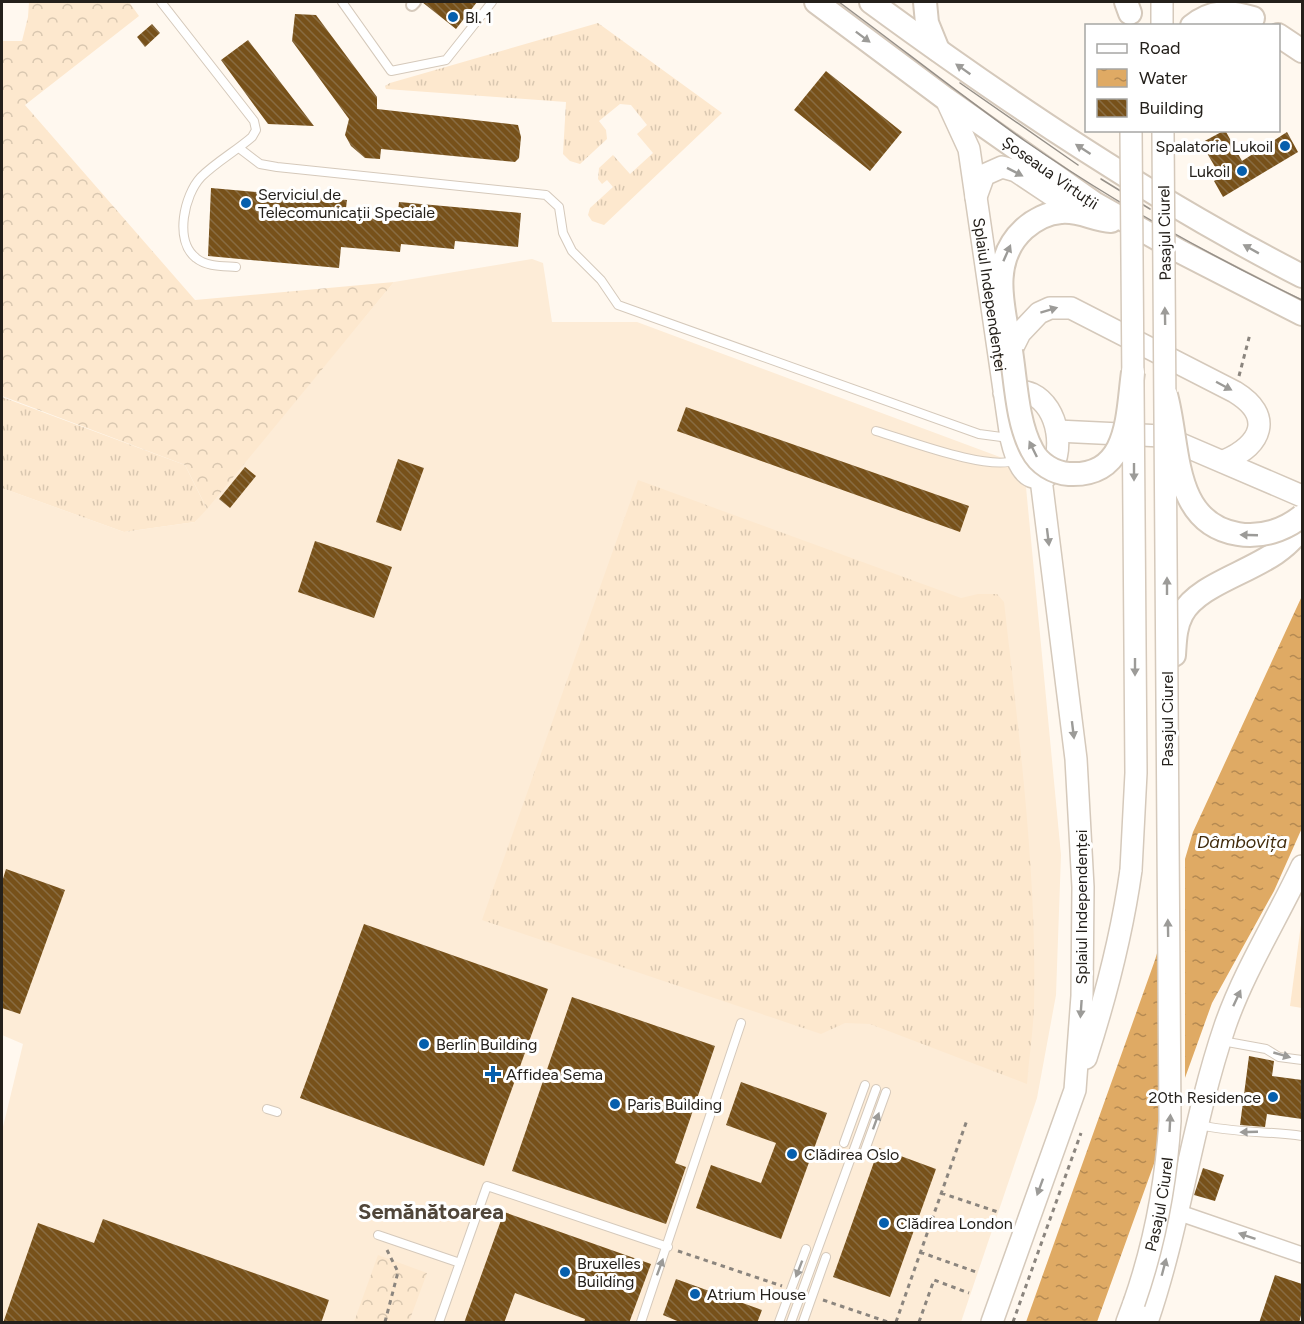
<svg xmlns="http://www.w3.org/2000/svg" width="1304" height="1324" font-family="Figtree,sans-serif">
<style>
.built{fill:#fdecd7}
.grass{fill:url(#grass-tufts)}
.forest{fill:url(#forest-crowns)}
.pitch{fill:#fde8ce}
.water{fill:url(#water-ripples)}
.pier{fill:#fff8ef}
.building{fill:url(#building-back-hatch)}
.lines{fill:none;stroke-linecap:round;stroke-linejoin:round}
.service-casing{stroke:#d5c9bb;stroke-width:10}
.pedestrian-casing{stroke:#d5c9bb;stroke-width:14}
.minor-casing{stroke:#d5c9bb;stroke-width:18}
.secondary-casing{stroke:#d5c9bb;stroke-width:24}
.primary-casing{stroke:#d5c9bb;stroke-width:26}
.path{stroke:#8b857e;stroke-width:3;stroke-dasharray:4.5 4.5;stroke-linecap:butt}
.service{stroke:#fff;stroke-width:8}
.pedestrian{stroke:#fff;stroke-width:10}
.minor{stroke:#fff;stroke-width:15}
.secondary{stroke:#fff;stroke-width:21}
.primary{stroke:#fff;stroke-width:22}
.tram{stroke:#969089;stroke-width:1.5}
.secondary-bridge-casing{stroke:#d5c9bb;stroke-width:24;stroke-linecap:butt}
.primary-bridge-casing{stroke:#d5c9bb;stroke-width:26;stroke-linecap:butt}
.secondary-bridge{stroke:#fff;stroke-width:21}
.primary-bridge{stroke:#fff;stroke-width:22}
.oneway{fill:#9c9b98}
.poi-dot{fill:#065fad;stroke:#fff;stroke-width:2}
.labels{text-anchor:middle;stroke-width:6;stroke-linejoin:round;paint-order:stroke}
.poi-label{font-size:16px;fill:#24201b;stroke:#fff;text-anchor:start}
.street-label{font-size:16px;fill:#24201b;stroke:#fff}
.water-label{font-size:18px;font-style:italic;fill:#422c0d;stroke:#fff}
.district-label{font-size:22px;font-weight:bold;fill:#50463a;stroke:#fff}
</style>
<defs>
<pattern id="grass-tufts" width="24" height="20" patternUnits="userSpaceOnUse" patternTransform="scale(1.5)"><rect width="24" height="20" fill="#fde8ce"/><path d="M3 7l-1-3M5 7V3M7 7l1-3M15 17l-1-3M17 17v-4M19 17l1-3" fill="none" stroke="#d9c7b0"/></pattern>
<pattern id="forest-crowns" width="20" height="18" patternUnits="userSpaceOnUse" patternTransform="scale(1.5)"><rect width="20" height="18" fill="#fde8ce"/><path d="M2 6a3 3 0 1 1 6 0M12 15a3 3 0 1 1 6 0" fill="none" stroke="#d9c7b0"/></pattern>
<pattern id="water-ripples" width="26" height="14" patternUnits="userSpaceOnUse" patternTransform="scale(1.5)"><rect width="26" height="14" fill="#dfaa64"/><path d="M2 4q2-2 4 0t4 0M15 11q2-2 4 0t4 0" fill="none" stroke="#b58a52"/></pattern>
<pattern id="building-back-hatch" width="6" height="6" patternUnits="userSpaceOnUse" patternTransform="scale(1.5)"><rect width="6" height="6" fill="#77511a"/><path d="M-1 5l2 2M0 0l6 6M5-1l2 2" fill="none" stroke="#886c42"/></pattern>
</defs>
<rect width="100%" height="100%" fill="#fff8ef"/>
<path class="built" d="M532,259L543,263L552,322H637L1024,466L1061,855L1056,995L1037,1098L961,1322H2V1131L23,1044L2,1035V488L124,532L195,522L394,282Z"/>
<path class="grass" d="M598,23L722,113L604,225L592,221L588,215L590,208L613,187L607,180L602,184L598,179L599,168L613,155L630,174L653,153L637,134L647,125L631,105L620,104L599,121L606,130L607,139L580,164L570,161L563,154L566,102L386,89L385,86L390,83Z
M2,397L185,465L207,509L195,522L124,532L2,488Z
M638,480L961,598L978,594H997L1004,602C1019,736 1037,872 1034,1007C1033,1032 1029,1058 1027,1084L870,1024L845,1023L821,1034L482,920Z"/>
<path class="forest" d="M29,2H129L139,16L25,105L195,300L394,282L207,509L185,465L2,396V41H22L28,17Z
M378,1255L427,1273L409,1322H354Z"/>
<path class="pitch" d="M1302,917V1008L1290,1006Z"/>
<path class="water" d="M1302,596V828L1274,891L1212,1003L1097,1322H1026L1155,960L1193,832Z"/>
<path class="pier" d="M1185,847V1083L1158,1158L1161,1116L1157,946Z"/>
<path class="building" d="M422,2H477L456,29Z
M295,14L316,15L377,97V109L518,125L521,137L519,158L515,162L381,149L380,159L365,158L351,146L345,135L349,119L292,41Z
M152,24L160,33L145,47L137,37Z
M248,40L314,126L268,124L221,60Z
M826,71L902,132L870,171L794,110Z
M1225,130L1242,161L1287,132L1298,152L1223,197L1214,181L1221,177L1201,143Z
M211,188L347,200L345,216L397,221L399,202L521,213L518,247L455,241L454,249L401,244L400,252L341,247L339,268L208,256Z
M686,407L969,506L960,532L677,431Z
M398,459L424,468L401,531L376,522Z
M245,467L256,476L230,508L219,499Z
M315,541L392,567L374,618L298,592Z
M6,869L65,890L20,1014L2,1008V882Z
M364,924L548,989L484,1166L300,1098Z
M572,997L715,1046L675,1163L686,1167L666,1224L512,1171Z
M1249,1056L1274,1061L1272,1076L1302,1080V1119L1267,1114L1265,1127L1240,1125Z
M741,1082L827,1113L781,1239L696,1208L711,1165L761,1183L776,1143L726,1125Z
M879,1148L936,1169L890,1297L833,1277Z
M1203,1168L1224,1175L1215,1201L1194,1195Z
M504,1212L651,1264L629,1323H584L585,1319L515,1293L504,1323H464Z
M103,1219L329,1300L321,1323H3L38,1223L94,1243Z
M1275,1275L1302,1284V1311L1299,1323H1259Z
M676,1279L762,1310L757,1323H682L663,1315Z"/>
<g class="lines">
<defs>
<path id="service" d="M161,2L254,121L256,130L252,137C236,151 216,162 201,177C184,195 174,241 196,258C207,267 223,266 236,267
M342,2L391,71L446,60L492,2
M239,148L260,164L277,167L546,195L559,207L563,233L572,251L601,280L618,305L979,434L1009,438
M876,431C907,440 989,472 1016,460
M1222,1041L1266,1049L1279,1057L1302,1060
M267,1109L277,1112
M1200,1125C1234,1133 1268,1131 1302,1136
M844,1143L865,1085
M865,1150L886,1092
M378,1235L460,1263
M439,1322L487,1186L668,1247
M641,1322L741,1023
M779,1322L806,1249
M791,1322L876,1089
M803,1322L826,1257"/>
<path id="pedestrian" d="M412,5L415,2"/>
<path id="minor" d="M1177,1212L1302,1255"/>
<g id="secondary">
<path d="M1162,2V26"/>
<path id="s1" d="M946,99L969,149L1011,438C1015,455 1023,486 1047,476C1066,454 1059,407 1032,394C1023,390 1014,392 1004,393"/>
<path d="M976,197L984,175L1002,167L1016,171L1058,199L1094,203"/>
<path d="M1011,351L1020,333L1039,313L1050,308H1071L1235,392C1274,416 1262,445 1224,461"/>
<path d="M1057,431L1162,436L1302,496"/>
<path d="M1086,1058C1106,996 1122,934 1131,870"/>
<path d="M992,1322L1075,1090L1082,996L1083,887L1076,759L1041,479"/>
<path d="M1127,1322L1134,1303"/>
<path d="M1147,1322C1180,1226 1192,1123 1225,1026C1244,971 1277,919 1302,866"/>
</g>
<g id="primary">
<path id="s2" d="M816,2L946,99L1094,203L1181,252L1302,314"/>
<path d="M871,2C1009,103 1150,198 1302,276"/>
<path d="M925,2L927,23L938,50"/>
<path d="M1126,2L1130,13"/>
<path d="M1192,26C1211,10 1229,11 1253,18"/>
<path d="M1278,35L1302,51"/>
<path d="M1011,351C1004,310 988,262 1024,229C1034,220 1048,213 1061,212C1079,210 1094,220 1111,221"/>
<path d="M1174,655C1175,641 1175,627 1182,614C1203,576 1280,569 1302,525"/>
</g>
</defs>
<use href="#service" class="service-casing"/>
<use href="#pedestrian" class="pedestrian-casing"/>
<use href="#minor" class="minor-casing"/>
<use href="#secondary" class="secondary-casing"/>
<use href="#primary" class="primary-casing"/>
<path class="path" d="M1239,376L1250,334
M941,1193L998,1212
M678,1251L782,1286
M920,1252L976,1272
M823,1300L888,1322
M385,1322L398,1272L387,1250
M896,1322L967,1120
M919,1322L934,1280L969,1293
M1013,1322L1081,1133"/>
<use href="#service" class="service"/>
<use href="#pedestrian" class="pedestrian"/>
<use href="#minor" class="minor"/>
<use href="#secondary" class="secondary"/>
<use href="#primary" class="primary"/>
<path class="tram" d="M839,2C901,48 962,96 1025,141C1112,201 1207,254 1302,300
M960,83L1078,165
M1101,179L1150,209"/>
<defs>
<g id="secondary-bridge">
<path d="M1131,870L1136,773L1131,130"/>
<path id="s3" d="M1134,1303C1155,1243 1166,1184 1170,1121L1163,133"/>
</g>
<path id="primary-bridge" d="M1011,351C1016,383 1017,422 1032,450C1039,464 1054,473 1069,474C1130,477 1127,415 1133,372
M1166,395C1180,445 1171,523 1238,534C1261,538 1285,530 1302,516"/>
</defs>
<use href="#secondary-bridge" class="secondary-bridge-casing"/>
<use href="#primary-bridge" class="primary-bridge-casing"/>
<use href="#secondary-bridge" class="secondary-bridge"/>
<use href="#primary-bridge" class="primary-bridge"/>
</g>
<defs><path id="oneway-solid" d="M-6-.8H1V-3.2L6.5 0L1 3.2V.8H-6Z" transform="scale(1.5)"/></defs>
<g class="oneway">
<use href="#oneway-solid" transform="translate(863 37) rotate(37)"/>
<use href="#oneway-solid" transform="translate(963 69) rotate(-145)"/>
<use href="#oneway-solid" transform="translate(1083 149) rotate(-147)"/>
<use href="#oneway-solid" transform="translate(1015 172) rotate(27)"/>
<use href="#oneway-solid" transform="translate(1251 249) rotate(-151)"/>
<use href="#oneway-solid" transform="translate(1007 253) rotate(-66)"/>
<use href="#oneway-solid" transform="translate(1049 310) rotate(-17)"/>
<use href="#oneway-solid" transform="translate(1165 316) rotate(-91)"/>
<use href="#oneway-solid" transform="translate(1224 386) rotate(28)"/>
<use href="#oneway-solid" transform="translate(1033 449) rotate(-116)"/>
<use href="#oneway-solid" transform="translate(1134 472) rotate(90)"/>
<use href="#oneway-solid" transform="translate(1249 535) rotate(-178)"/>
<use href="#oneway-solid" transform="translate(1048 537) rotate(83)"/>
<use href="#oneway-solid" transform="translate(1167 586) rotate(-90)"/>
<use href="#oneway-solid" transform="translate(1135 667) rotate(90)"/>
<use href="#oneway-solid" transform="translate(1073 730) rotate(83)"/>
<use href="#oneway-solid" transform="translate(1168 928) rotate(-91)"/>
<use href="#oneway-solid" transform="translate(1237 998) rotate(-65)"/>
<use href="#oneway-solid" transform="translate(1081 1009) rotate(94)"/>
<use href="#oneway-solid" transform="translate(1282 1055) rotate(16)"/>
<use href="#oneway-solid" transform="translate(876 1121) rotate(-70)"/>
<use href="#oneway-solid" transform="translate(1170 1123) rotate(-87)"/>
<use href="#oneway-solid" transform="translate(1249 1132) rotate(178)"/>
<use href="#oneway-solid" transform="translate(1040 1187) rotate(110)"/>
<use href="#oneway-solid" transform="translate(1247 1236) rotate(-161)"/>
<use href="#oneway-solid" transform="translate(660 1267) rotate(-70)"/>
<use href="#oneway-solid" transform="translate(1164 1267) rotate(-75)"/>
<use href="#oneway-solid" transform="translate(799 1269) rotate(111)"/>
</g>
<g class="poi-dot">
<circle cx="453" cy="17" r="6"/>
<circle cx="1285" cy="146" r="6"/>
<circle cx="1242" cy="171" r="6"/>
<circle cx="246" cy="203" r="6"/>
<circle cx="424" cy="1044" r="6"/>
<path d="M490 1065h6v6h6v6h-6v6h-6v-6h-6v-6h6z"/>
<circle cx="1273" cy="1097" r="6"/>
<circle cx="615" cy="1104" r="6"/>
<circle cx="792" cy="1154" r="6"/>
<circle cx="884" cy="1223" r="6"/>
<circle cx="565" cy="1272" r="6"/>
<circle cx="695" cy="1294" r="6"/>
</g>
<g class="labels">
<g class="poi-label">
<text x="465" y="23">Bl. 1</text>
<text x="1273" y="152" text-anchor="end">Spalatorie Lukoil</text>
<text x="1230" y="177" text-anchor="end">Lukoil</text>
<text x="258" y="200">Serviciul de<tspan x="258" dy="18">Telecomunicații Speciale</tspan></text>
<text x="436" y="1050">Berlin Building</text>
<text x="506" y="1080">Affidea Sema</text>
<text x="1261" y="1103" text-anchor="end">20th Residence</text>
<text x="627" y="1110">Paris Building</text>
<text x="804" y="1160">Clădirea Oslo</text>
<text x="896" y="1229">Clădirea London</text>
<text x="577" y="1269">Bruxelles<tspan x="577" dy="18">Building</tspan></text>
<text x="707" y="1300">Atrium House</text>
</g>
<g class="street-label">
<text dy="6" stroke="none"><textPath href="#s2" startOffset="290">Șoseaua Virtuții</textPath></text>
<text transform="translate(1164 233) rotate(-91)" y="6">Pasajul Ciurel</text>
<text dy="6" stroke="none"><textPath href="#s1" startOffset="202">Splaiul Independenței</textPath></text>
<text transform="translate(1167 719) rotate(-90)" y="6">Pasajul Ciurel</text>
<text transform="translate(1081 907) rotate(-90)" y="6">Splaiul Independenței</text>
<text dy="6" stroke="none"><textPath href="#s3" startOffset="102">Pasajul Ciurel</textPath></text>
</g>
<g class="water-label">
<text x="1242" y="848">Dâmbovița</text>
</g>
<g class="district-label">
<text x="431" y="1219">Semănătoarea</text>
</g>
</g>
<rect width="1304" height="1324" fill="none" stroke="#24201b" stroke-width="6"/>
<rect x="1085" y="24" width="195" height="108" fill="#ffffff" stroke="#a7a6a4" stroke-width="1.5"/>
<rect x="1097" y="44" width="30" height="9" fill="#ffffff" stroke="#a7a6a4" stroke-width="1.5"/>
<text x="1139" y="54" font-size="18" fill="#24201b">Road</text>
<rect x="1097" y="69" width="30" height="18" fill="url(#water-ripples)" stroke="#a7a6a4" stroke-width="1.5"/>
<text x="1139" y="84" font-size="18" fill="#24201b">Water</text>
<rect x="1097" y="99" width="30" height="18" fill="url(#building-back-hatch)" stroke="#a7a6a4" stroke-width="1.5"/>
<text x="1139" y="114" font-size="18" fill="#24201b">Building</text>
</svg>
